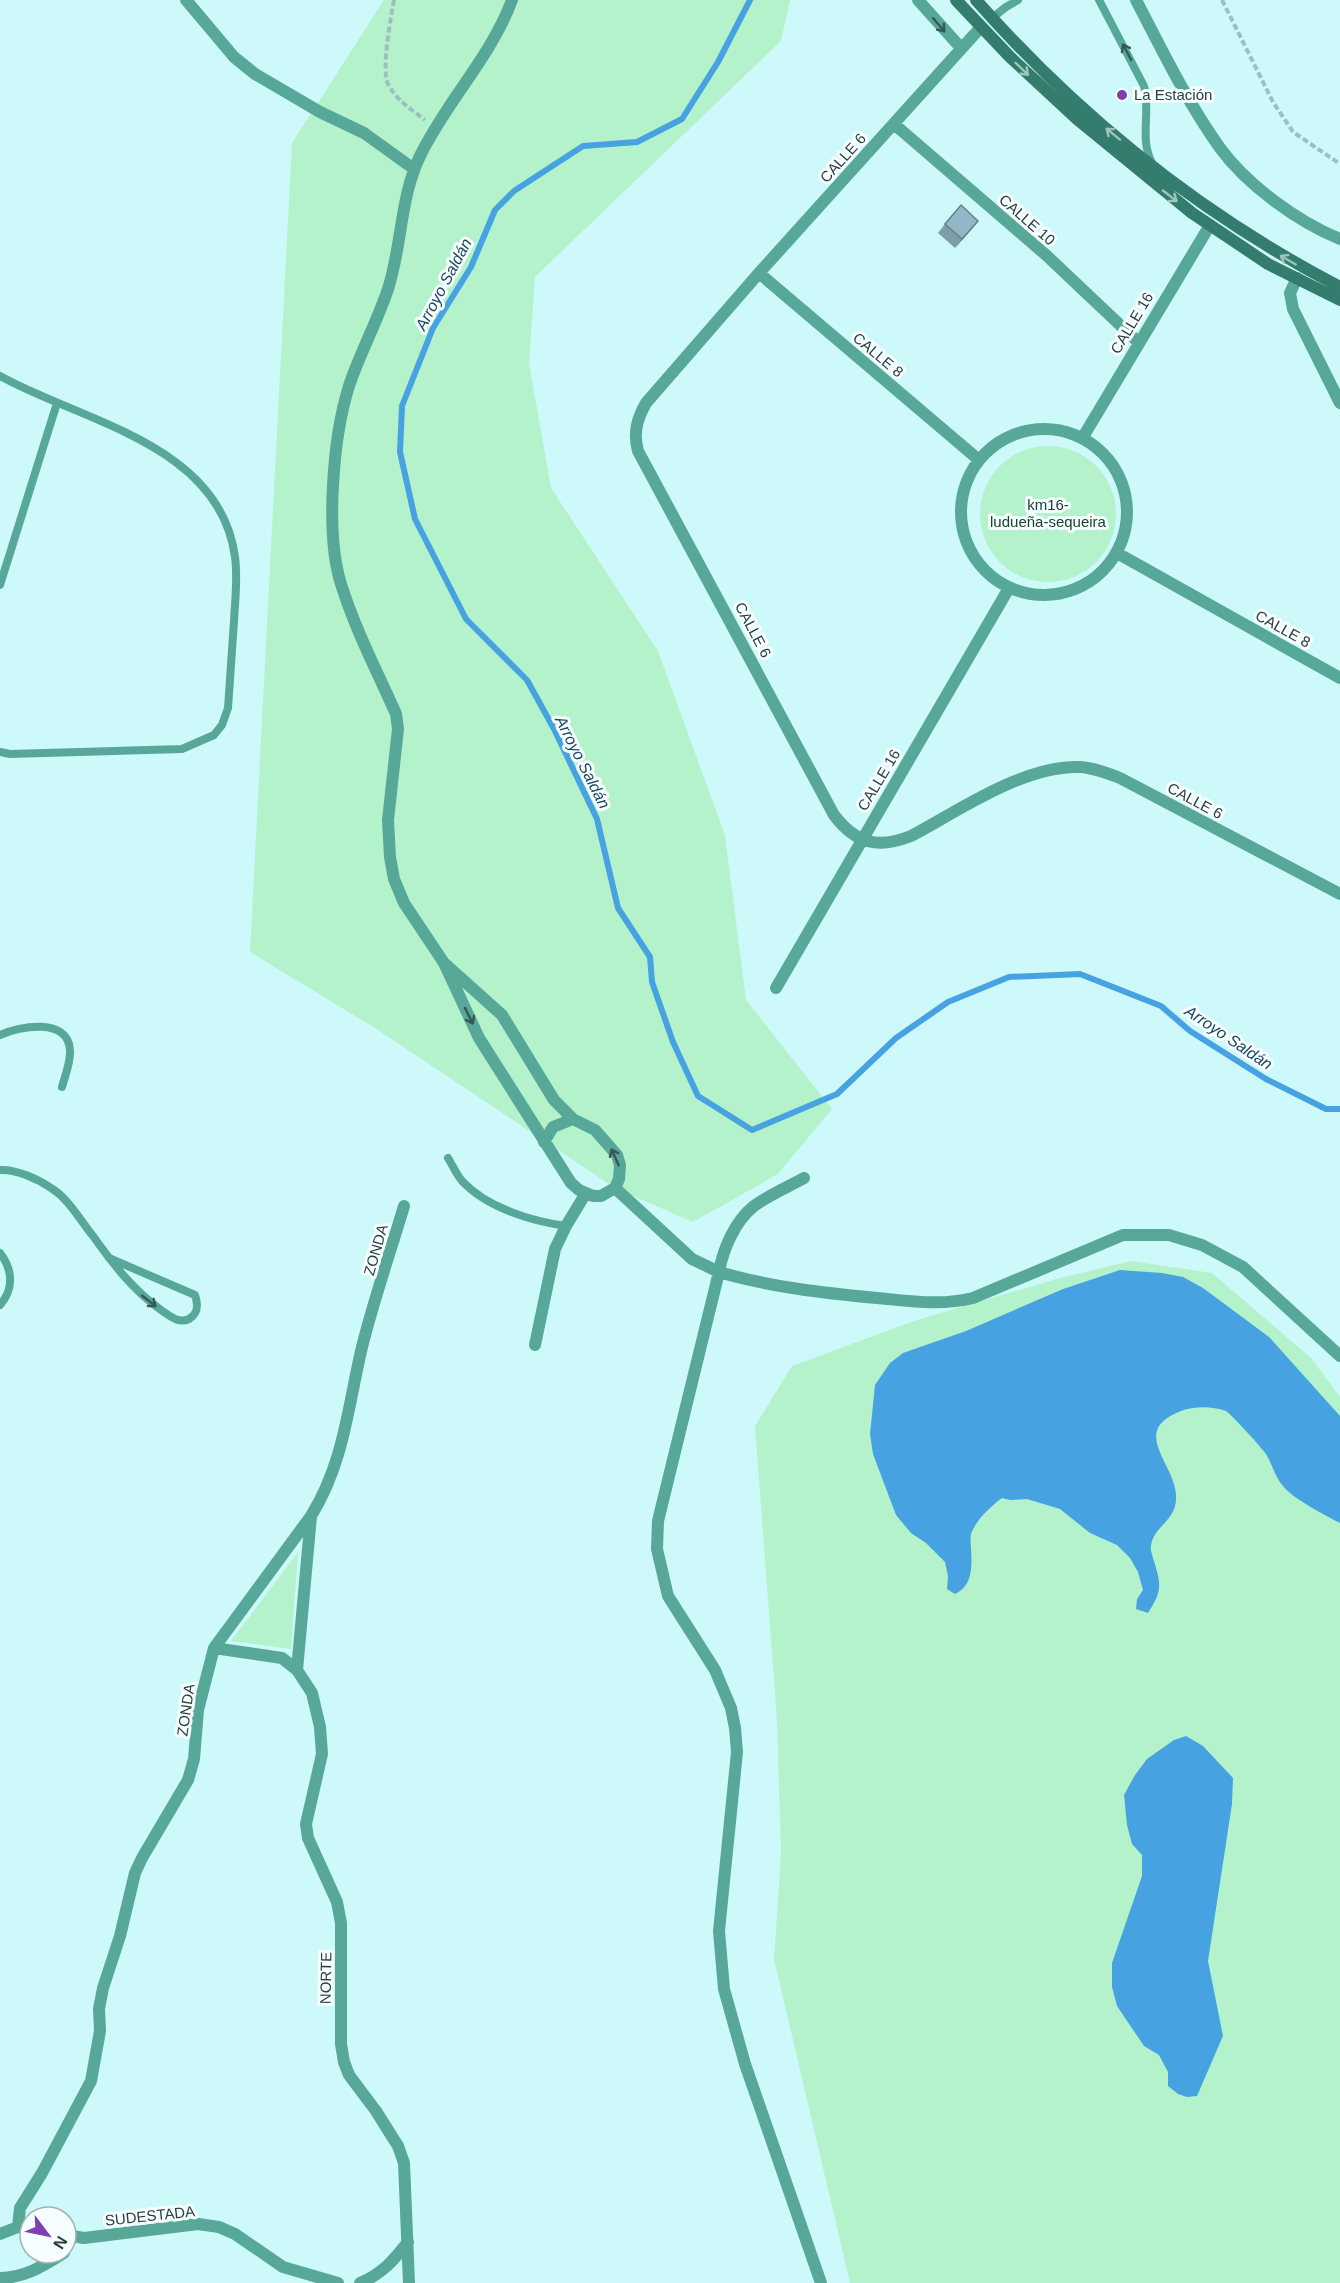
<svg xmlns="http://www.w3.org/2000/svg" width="1340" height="2283" font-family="Helvetica,sans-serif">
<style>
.green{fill:#b4f2cc}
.water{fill:#47a2e1}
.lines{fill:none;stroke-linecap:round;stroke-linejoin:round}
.stream{stroke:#47a2e1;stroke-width:6}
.path{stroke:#9cc0c1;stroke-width:4;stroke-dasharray:6 3;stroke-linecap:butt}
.service{stroke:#57a898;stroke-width:8}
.minor{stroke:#57a898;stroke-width:12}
.tertiary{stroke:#57a898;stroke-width:12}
.secondary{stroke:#337c6e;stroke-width:12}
.wall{fill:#7e9eaa}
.shaded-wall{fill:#66818b}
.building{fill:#92b8c6;stroke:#66818b;stroke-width:1.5}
.oneway{stroke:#375854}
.oneway2{stroke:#9ec4be}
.poi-dot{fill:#7f3fb4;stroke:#f6feff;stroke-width:2}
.labels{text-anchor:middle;stroke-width:6;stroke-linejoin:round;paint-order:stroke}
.poi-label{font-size:15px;fill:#2c3d3e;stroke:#f6feff;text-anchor:start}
.street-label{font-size:15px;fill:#2c3d3e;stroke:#f6feff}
.park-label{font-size:15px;fill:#18432c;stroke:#f6feff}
.water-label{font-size:16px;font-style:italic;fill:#204560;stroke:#f6feff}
</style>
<rect width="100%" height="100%" fill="#cdf9fb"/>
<path class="green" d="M384,0H790L781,41L535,277L529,363L551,488L658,651L725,835L746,1000L832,1109L778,1174L693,1222L615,1188L375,1028L250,952L292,143Z
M980 514a68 68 0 1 1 136 0a68 68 0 1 1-136 0Z
M1131,1261L1212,1273L1311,1358L1340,1397V2283H850L774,1959L781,1854L777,1720L755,1426L792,1366L914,1321L1060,1278Z
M298,1552L291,1649L231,1641Z"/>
<path class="water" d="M1120,1270L1162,1273L1183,1277L1203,1288L1269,1337L1340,1416V1523C1325,1515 1293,1499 1283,1486C1275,1477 1272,1464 1266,1454C1261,1447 1231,1414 1226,1411C1212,1406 1194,1406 1181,1411C1130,1431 1173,1461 1176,1494C1178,1521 1155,1524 1151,1545C1150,1549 1152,1554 1153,1558C1161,1584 1163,1590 1148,1613L1136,1609L1137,1599L1143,1590L1138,1572L1130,1558L1117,1545L1090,1533L1060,1509L1027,1499L1010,1500L1002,1498C990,1507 976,1520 971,1534C970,1538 971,1544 971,1548C972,1566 973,1586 955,1594L947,1589L948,1576L945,1562L926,1543L911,1533L896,1515L873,1454L870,1434L875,1385L890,1363L903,1353L966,1331L1063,1289Z
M1186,1736L1203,1746L1233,1778L1232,1804L1208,1961L1223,2036L1197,2096L1187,2097L1178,2094L1168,2086V2072L1159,2055L1144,2046L1117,2006L1112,1987V1963L1142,1876V1855L1132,1844L1127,1825L1124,1795L1135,1775L1147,1759L1174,1740Z"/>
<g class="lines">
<path class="stream" d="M750,0L718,62L682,119L637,142L583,146L514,191L495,210L471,267L433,328L402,406L400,452L415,519L466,619L527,680L554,729L597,819L618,908L650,957L652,982L673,1042L698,1096L752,1130L837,1094L896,1038L948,1002L1009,977L1080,974L1161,1006L1190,1031L1266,1079L1326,1109H1340"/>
<path class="path" d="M394,0C391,16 381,71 388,84C396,100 411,109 425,120
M1222,0L1273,102L1293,132L1340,164"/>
<path class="service" d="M1099,0L1144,86C1151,111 1139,139 1152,163
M992,18L1006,7L1018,0
M0,376C83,422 220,444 235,557C238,578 235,600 234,621C232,650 230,679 228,708L222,725L214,735L182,749L10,754L0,752
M0,585L57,403
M0,1035C20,1026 68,1017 70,1050C71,1061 65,1076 62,1087
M448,1158C453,1166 457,1176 463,1182C488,1208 531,1221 566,1226
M0,1170C16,1169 38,1179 51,1188C69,1199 80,1220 93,1236C113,1264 133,1290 161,1310C170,1316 178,1324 189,1319C199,1313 198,1304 195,1295L109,1258
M0,1253C13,1270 14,1289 0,1305"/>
<path class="minor" d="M186,0L234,57L255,74L320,112L364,133L414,169
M918,0L961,48
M981,27L759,273L646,403C637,419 633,433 638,451L834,815C856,844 878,849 911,836C960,810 1024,765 1080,767C1094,768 1107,773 1120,778L1340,894
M894,124L1046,255L1138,342
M759,273L979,460
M1297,278L1290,293L1293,309L1340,403
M961 512a83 83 0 1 1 166 0a83 83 0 1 1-166 0Z
M1083,437L1210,225
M1117,553L1340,678
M444,963L502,1015L554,1100L573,1119L595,1130L617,1155L620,1165L619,1179L615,1188L601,1196H593L579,1190L571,1183L479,1038L444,963L404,903L394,879L390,857L388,820L398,729L396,714C377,671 355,629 341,584C325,533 333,437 349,386C360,353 377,322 388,289C402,246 400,197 420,156C446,102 491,57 512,0
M776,988L1009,588
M544,1142L553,1127L573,1119
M615,1188L692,1259L719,1272C723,1249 735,1221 754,1206C769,1195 788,1187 804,1178
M535,1345L555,1249L566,1226L586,1193
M214,1648L282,1658L297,1670L312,1693L320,1727L322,1754L306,1824L308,1838L337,1902L341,1923V2044L344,2062L349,2075L376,2111L398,2146L404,2163L409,2283
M297,1670L311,1516
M18,2227L20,2208L42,2173L91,2081L100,2031L99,2009L103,1988L120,1936L135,1873L142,1858L188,1780L194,1759L198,1710L214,1648L311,1516C344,1463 348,1406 362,1347C374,1299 390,1253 404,1206
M0,2234L18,2227L30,2226
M66,2235L84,2238L198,2224L219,2227L235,2234L283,2267L338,2283
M0,2278C25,2278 43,2266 64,2253
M360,2283C382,2274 394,2260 408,2242
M821,2283L745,2064L724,1989L719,1931L737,1752L735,1728L731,1708L715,1670L668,1596L657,1549L658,1521L719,1272C770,1287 824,1293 877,1298C910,1301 941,1306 973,1298L1123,1235H1169L1202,1245L1243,1267L1340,1356"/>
<path class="tertiary" d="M1136,0C1162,50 1187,102 1220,148C1247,185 1298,222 1340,239"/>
<path class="secondary" d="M956,0L1010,57L1077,119L1192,213L1268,264L1340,300
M976,0C1079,117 1202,215 1340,287"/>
</g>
<path class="wall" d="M978,221L971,230L955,248L938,233L945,224Z"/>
<path class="shaded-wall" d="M978,221L971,230L955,248L962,239Z"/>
<path class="building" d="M961,205L978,221L962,239L945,224Z"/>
<defs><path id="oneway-shaft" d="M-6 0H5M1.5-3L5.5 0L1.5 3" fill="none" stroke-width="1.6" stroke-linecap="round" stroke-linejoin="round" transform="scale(1.5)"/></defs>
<g class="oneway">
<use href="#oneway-shaft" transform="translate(939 25) rotate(49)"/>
<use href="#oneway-shaft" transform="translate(1127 52) rotate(-118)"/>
<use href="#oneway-shaft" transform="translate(469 1016) rotate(64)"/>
<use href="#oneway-shaft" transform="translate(615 1157) rotate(-114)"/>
<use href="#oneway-shaft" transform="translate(149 1301) rotate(38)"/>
</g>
<g class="oneway2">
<use href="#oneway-shaft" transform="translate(1022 69) rotate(44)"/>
<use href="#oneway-shaft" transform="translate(1113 134) rotate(-141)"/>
<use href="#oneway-shaft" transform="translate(1170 196) rotate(38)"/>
<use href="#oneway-shaft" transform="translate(1288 260) rotate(-150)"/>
</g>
<circle class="poi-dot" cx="1122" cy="95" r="6"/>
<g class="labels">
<g class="poi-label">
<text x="1134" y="100">La Estación</text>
</g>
<g class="street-label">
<text transform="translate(843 158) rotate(-48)" y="5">CALLE 6</text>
<text transform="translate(1027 220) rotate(41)" y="5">CALLE 10</text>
<text transform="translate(1132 323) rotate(-59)" y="5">CALLE 16</text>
<text transform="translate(878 355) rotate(40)" y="5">CALLE 8</text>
<text transform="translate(1283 629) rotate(29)" y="5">CALLE 8</text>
<text transform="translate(753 630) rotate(62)" y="5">CALLE 6</text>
<text transform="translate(879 780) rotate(-59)" y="5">CALLE 16</text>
<text transform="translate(1195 801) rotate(28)" y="5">CALLE 6</text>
<text transform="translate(376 1250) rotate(-74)" y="5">ZONDA</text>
<text transform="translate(186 1710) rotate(-82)" y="5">ZONDA</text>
<text transform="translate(326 1978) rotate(-89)" y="5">NORTE</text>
<text transform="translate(150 2216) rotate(-6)" y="5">SUDESTADA</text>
</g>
<g class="park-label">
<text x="1048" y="510">km16-<tspan x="1048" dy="17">ludueña-sequeira</tspan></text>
</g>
<g class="water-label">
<text transform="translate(443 284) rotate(-62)" y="6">Arroyo Saldán</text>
<text transform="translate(583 762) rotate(63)" y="6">Arroyo Saldán</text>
<text transform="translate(1229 1037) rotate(34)" y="6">Arroyo Saldán</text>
</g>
</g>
<g transform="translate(48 2235) rotate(122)"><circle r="28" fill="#f6feff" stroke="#a5b1b2" stroke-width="1.5"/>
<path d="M0-4.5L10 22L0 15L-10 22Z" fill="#7f3fb4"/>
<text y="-9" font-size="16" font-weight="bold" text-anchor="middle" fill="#2c3d3e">N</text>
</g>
</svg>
